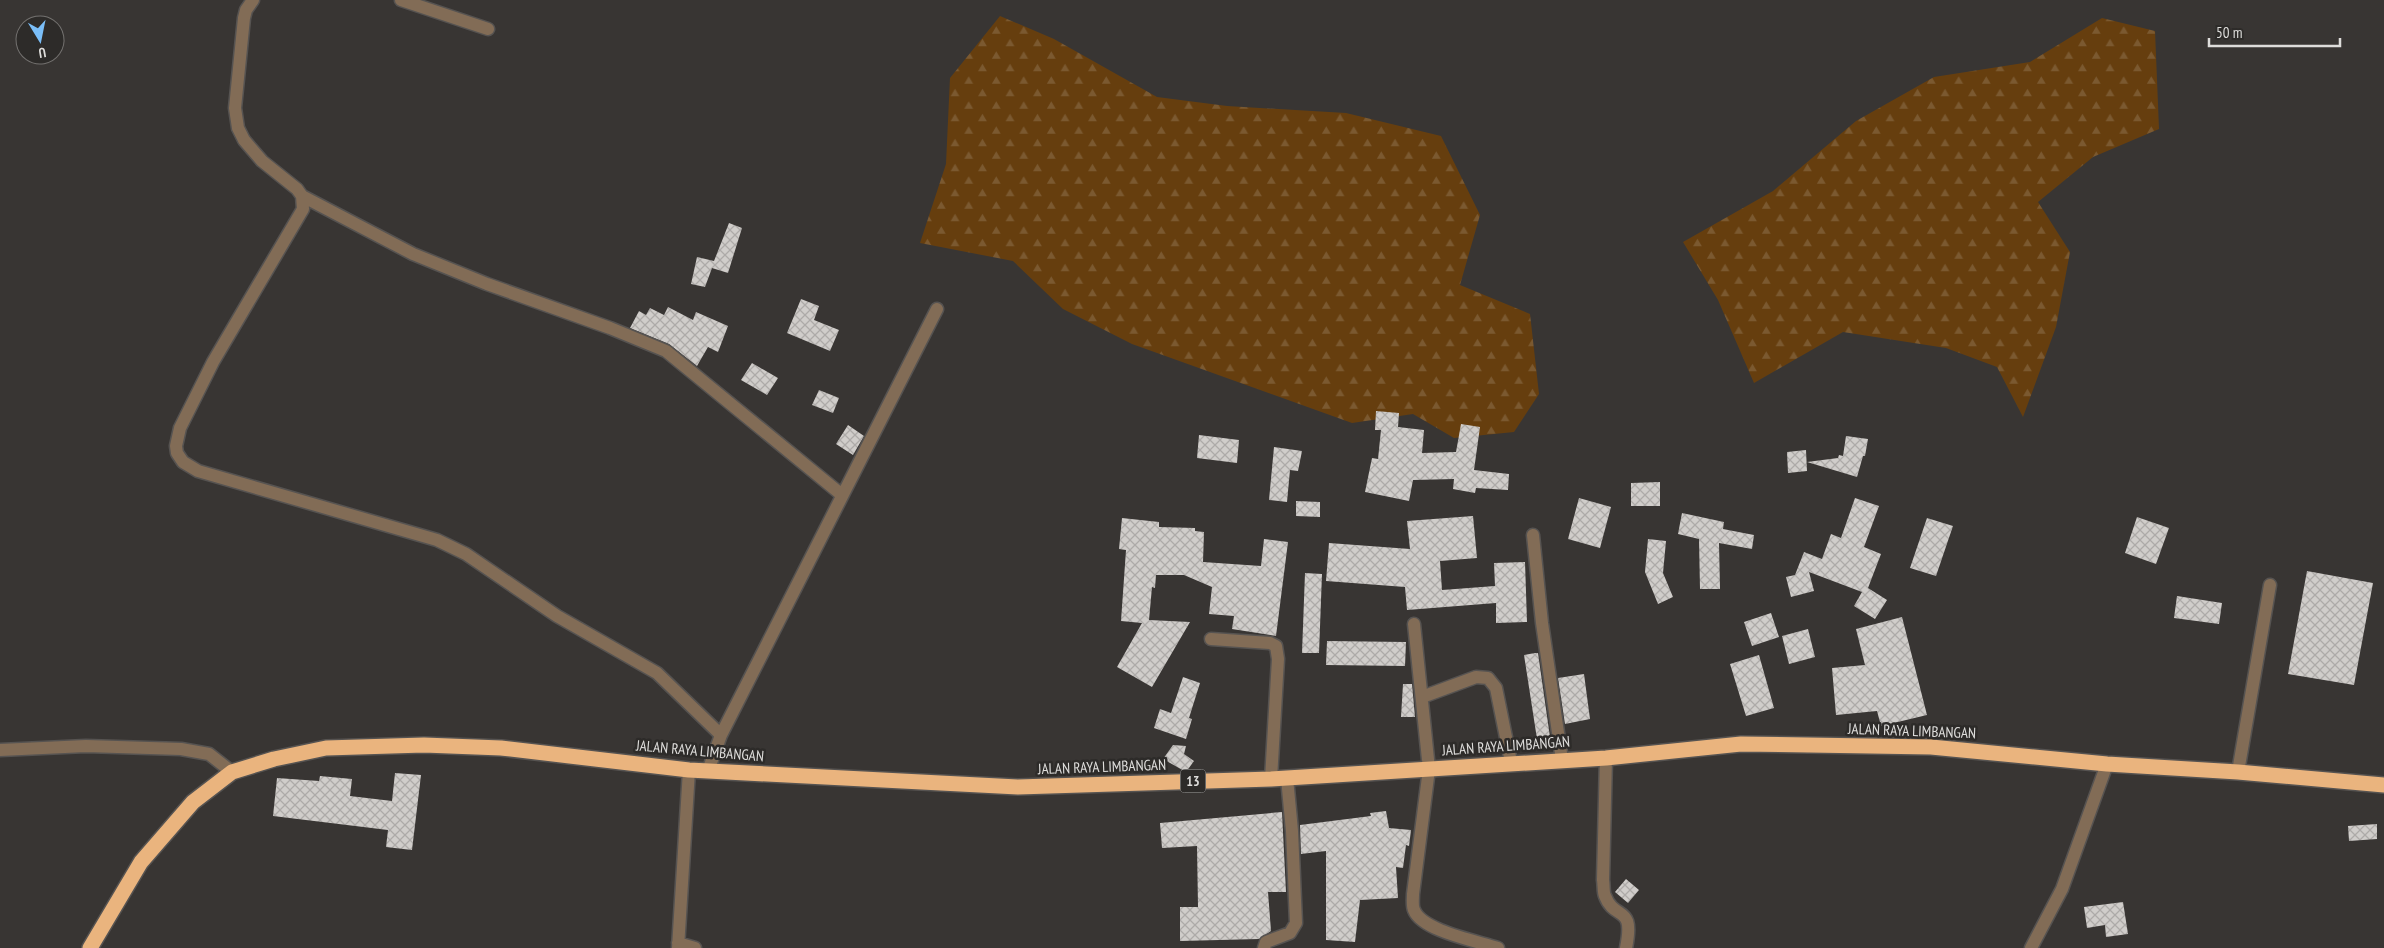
<svg xmlns="http://www.w3.org/2000/svg" width="2384" height="948" font-family="'PT Sans Narrow',sans-serif">
<style>
.forest{fill:url(#forest-firs)}
.building{fill:url(#building-cross-hatch)}
.lines{fill:none;stroke-linecap:round;stroke-linejoin:round}
.minor-casing{stroke:#565351;stroke-width:15}
.highway-casing{stroke:#565351;stroke-width:18}
.minor{stroke:#826c56;stroke-width:12}
.highway{stroke:#eab47e;stroke-width:15}
.labels{text-anchor:middle;stroke-width:5;stroke-linejoin:round;paint-order:stroke}
.shield{fill:#2d2b29;stroke:#a9a8a6;stroke-width:1}
.shield-label{font-size:14px;font-weight:bold;fill:#dedddb}
.street-label{font-size:15px;fill:#dedddb;stroke:#2d2b29}
</style>
<defs>
<pattern id="forest-firs" width="22" height="20" patternUnits="userSpaceOnUse" patternTransform="scale(1.25)"><rect width="22" height="20" fill="#663e0e"/><path d="M5 1l3.5 6h-7zM16 11l3.5 6h-7z" fill="#7b5930"/></pattern>
<pattern id="building-cross-hatch" width="8" height="8" patternUnits="userSpaceOnUse" patternTransform="scale(1.25)"><rect width="8" height="8" fill="#d0cdca"/><path d="M0 0l8 8M0 8l8-8" fill="none" stroke="#adaaa8"/></pattern>
</defs>
<rect width="100%" height="100%" fill="#383533"/>
<path class="forest" d="M1000,16L1054,39L1157,97L1227,106L1346,113L1441,136L1480,215L1460,285L1530,314L1539,394L1514,432L1454,438L1413,414L1352,423L1132,344L1063,309L1013,261L920,243L946,164L950,78Z
M2102,18L2155,31L2159,129L2093,157L2038,202L2070,252L2056,327L2023,417L1997,367L1946,348L1843,332L1754,383L1718,300L1683,242L1773,191L1856,121L1934,77L2030,62Z"/>
<path class="building" d="M729,223L742,228L728,273L712,268L705,287L691,284L697,257L714,261Z
M801,299L819,306L814,320L839,330L830,351L787,333Z
M668,307L693,320L696,312L728,326L718,352L708,347L697,366L669,344L630,328L639,311L646,315L650,308L664,315Z
M752,363L778,378L767,395L741,380Z
M819,390L839,398L833,413L812,405Z
M1376,411L1399,413L1398,427L1424,430L1422,453L1456,452L1461,424L1480,427L1474,470L1509,474L1508,490L1476,488L1475,493L1453,489L1454,479L1413,480L1409,501L1365,492L1372,458L1378,459L1381,430H1375Z
M848,425L864,436L853,455L836,444Z
M1199,435L1239,440L1237,463L1197,458Z
M1846,436L1868,439L1865,456H1863L1857,477L1807,462L1838,458L1839,455L1843,456Z
M1274,447L1302,451L1298,471L1290,470L1287,502L1269,500Z
M1806,450L1807,471L1788,473L1787,452Z
M1660,482V506H1631V483Z
M1579,498L1611,507L1600,548L1568,539Z
M1855,498L1879,506L1864,547L1881,554L1868,588L1887,600L1875,619L1854,606L1862,592L1809,572L1814,591L1791,597L1786,577L1795,575L1804,552L1822,559L1831,534L1841,538Z
M1296,501L1320,502V517L1296,516Z
M1682,513L1724,522L1723,529L1754,535L1752,549L1719,543L1720,589H1700L1699,539L1678,534Z
M1473,516L1477,558L1440,561L1442,590L1495,586L1494,563L1525,562L1527,622L1496,623V603L1407,610L1405,587L1326,581L1329,543L1410,549L1407,521Z
M2137,517L2169,528L2156,564L2125,553Z
M1122,518L1159,522V527L1195,528V531L1204,532L1203,562L1261,566L1264,539L1288,542L1276,636L1232,629L1234,616L1209,614L1212,587L1184,575H1156L1155,588L1152,587L1149,620L1190,622L1152,687L1117,667L1142,623L1121,621L1126,550L1119,549Z
M1927,518L1953,526L1936,576L1910,568Z
M1648,539L1666,541L1663,573L1673,597L1658,604L1645,572Z
M2307,571L2373,583L2354,685L2288,674Z
M1305,573L1322,574L1319,653H1302Z
M2177,596L2222,603L2219,624L2174,618Z
M1771,613L1779,637L1752,646L1744,622Z
M1902,617L1927,715L1881,726L1877,711L1836,715L1832,668L1865,665L1856,629Z
M1808,629L1815,657L1789,664L1782,636Z
M1327,641L1406,642L1405,666L1326,665Z
M1535,653H1538L1550,737L1537,739L1524,655Z
M1759,655L1774,708L1746,716L1730,664Z
M1584,674L1590,719L1565,724L1558,678Z
M1183,677L1200,683L1189,718L1192,719L1186,739L1154,728L1160,709L1171,713Z
M1403,684H1412L1415,717H1401Z
M1173,745L1186,746L1184,754L1194,761L1186,772L1163,759Z
M395,773L421,775L412,850L386,847L388,830L273,816L277,778L319,781L320,776L352,779L350,796L392,801Z
M1386,811L1389,828L1411,830L1409,846L1406,845L1403,868L1396,867L1398,898L1360,900L1355,942L1326,940V851L1301,854L1300,825L1371,816L1370,813Z
M1282,812L1286,892H1268L1271,931L1259,939L1180,941V907H1198L1197,846L1162,848L1160,823Z
M2377,824V839L2349,841L2348,826Z
M1626,879L1639,890L1628,903L1615,892Z
M2123,902L2128,934L2106,937L2105,925L2087,928L2084,907Z"/>
<g class="lines">
<defs>
<path id="minor" d="M253,0L246,10L244,18L235,108L238,128L244,140L262,161L297,189L302,196L303,209L213,362L180,428L176,446L177,453L183,462L198,471L437,540L466,554L557,616L657,673L721,735
M401,0L488,29
M302,196L413,254L487,284L610,328L666,351L842,495
M1533,535L1542,623L1562,760
M1414,624L1429,769L1413,894C1413,899 1412,906 1414,910C1422,931 1477,941 1498,948
M1211,639L1270,643L1276,646L1278,659L1271,779
M1422,697L1476,677L1488,678L1496,688L1511,762
M0,750L86,746L181,749L209,754L232,772
M1606,758L1603,880C1604,885 1603,892 1605,896C1615,922 1635,903 1626,948
M708,771L721,735L937,309
M2238,772L2270,585
M678,943L695,948
M678,948L689,770
M1264,948L1266,942L1290,933L1296,923L1292,831L1287,778
M2031,948L2062,889L2107,764"/>
<path id="highway" d="M90,948L141,862L193,802L232,772L274,759L326,748L424,745L501,748L689,770L1018,787L1271,779L1606,758L1741,744L1931,747L2107,764L2238,772L2384,785"/>
</defs>
<use href="#minor" class="minor-casing"/>
<use href="#highway" class="highway-casing"/>
<use href="#minor" class="minor"/>
<use href="#highway" class="highway"/>
</g>
<g class="labels">
<rect class="shield" x="1180.5" y="769.5" width="25" height="23" rx="4"/>
<g class="shield-label">
<text x="1193" y="786">13</text>
</g>
<g class="street-label">
<text transform="translate(1912 731) rotate(2)" y="5">JALAN RAYA LIMBANGAN</text>
<text transform="translate(1506 746) rotate(-4)" y="5">JALAN RAYA LIMBANGAN</text>
<text transform="translate(700 751) rotate(5)" y="5">JALAN RAYA LIMBANGAN</text>
<text transform="translate(1102 767) rotate(-2)" y="5">JALAN RAYA LIMBANGAN</text>
</g>
</g>
<g transform="translate(40 40) rotate(170)"><circle r="24" fill="#2d2b29" stroke="#747270"/>
<path d="M0-4L9 19L0 12L-9 19Z" fill="#7abef8"/>
<text y="-8" font-size="14" font-weight="bold" text-anchor="middle" fill="#dedddb">U</text>
</g>
<path d="M2209 38v8h131v-8" fill="none" stroke="#dedddb" stroke-width="2.5"/>
<text x="2216" y="38" font-size="15" fill="#dedddb" stroke="#2d2b29" stroke-width="4" paint-order="stroke">50 m</text>
</svg>
